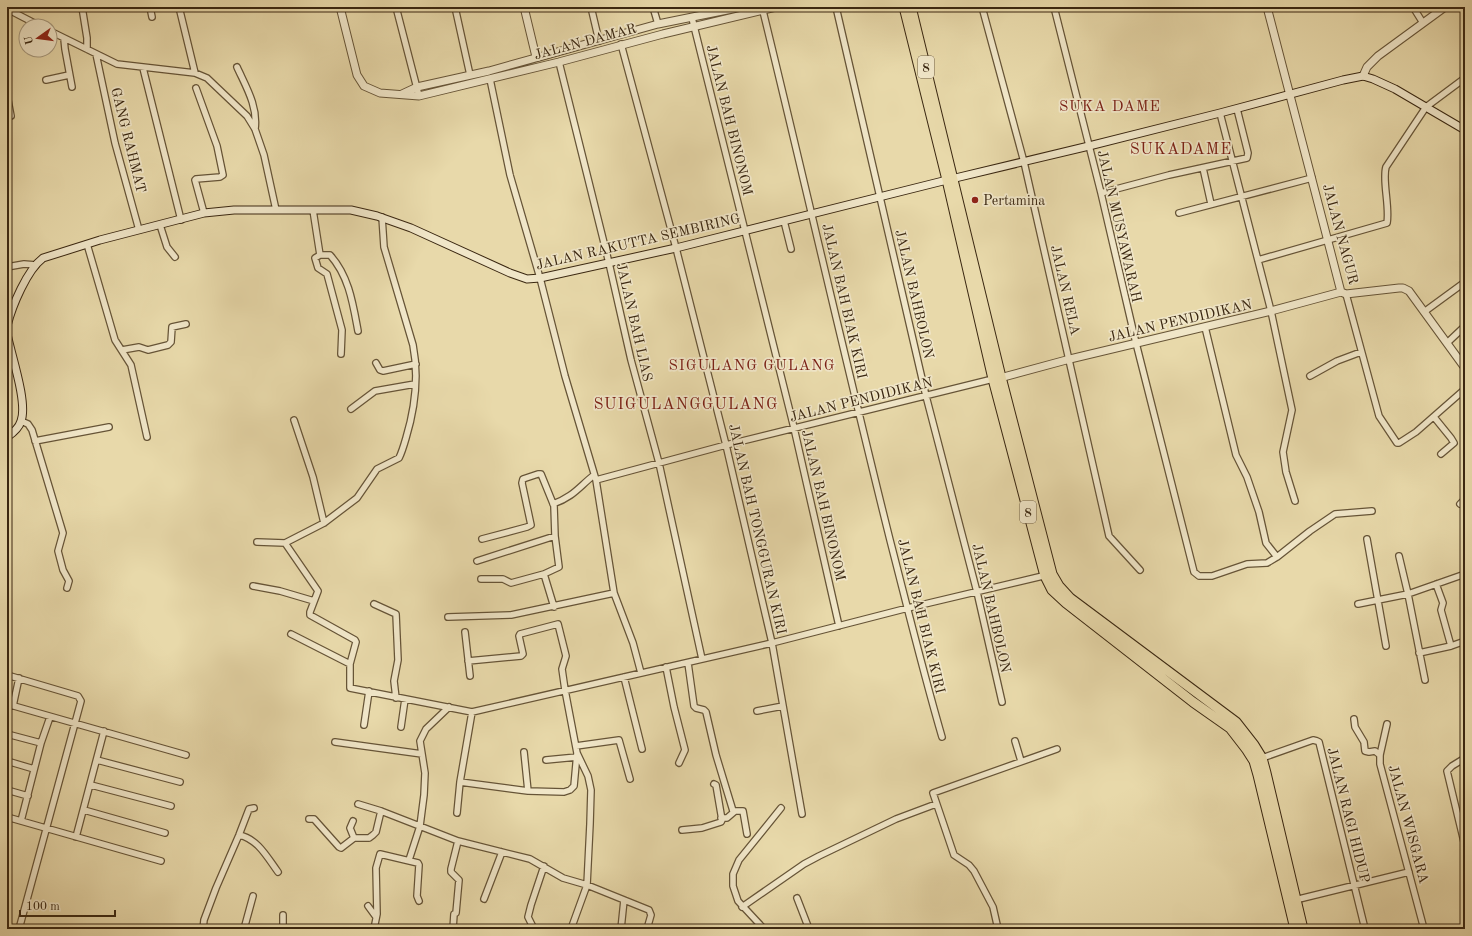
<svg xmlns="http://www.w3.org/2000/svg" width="1472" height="936" font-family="'Old Standard TT',serif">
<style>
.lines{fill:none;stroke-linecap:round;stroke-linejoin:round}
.minor-casing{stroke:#665437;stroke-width:8}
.tertiary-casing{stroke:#665437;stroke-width:9}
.secondary-casing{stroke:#3a2711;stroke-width:9}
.trunk-casing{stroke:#3a2711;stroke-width:11}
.minor{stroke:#f0e6c8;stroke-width:5.5}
.tertiary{stroke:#f0e6c8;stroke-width:7}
.secondary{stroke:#f0e6c8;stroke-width:7}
.trunk{stroke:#e8d9aa;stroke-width:9}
.poi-dot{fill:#8f2418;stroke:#f0e6c8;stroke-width:1.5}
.labels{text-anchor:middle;stroke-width:3.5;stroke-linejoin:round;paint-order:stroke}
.shield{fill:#f0e6c8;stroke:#716048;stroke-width:1}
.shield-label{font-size:13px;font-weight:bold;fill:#3a2711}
.street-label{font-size:14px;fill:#3a2711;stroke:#f0e6c8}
.poi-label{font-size:14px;fill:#3a2711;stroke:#f0e6c8;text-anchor:start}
.neighbourhood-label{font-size:15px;letter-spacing:1px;fill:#7a1f14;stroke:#f0e6c8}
.quarter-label{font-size:16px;letter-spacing:1px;fill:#7a1f14;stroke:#f0e6c8}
</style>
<rect width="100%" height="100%" fill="#e8d9aa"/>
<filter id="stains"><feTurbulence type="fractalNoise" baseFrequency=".005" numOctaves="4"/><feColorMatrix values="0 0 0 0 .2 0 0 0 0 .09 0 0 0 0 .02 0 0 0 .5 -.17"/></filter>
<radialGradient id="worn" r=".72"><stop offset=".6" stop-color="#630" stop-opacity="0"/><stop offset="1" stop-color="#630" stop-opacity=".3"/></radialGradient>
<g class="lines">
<defs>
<path id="minor" d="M82,7L87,38V49
M150,7L152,17
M179,7L195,73
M396,7L419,96
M455,7L470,75
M591,7L599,41
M653,7L658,24
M836,7L926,396L977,592L1002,702
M982,7L1024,162L1109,536L1140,570
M1054,7L1101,193L1136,343L1194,572L1199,576H1212L1247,564L1267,563L1277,557L1310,531L1335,514L1372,511
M1413,7L1423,23
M7,11L13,12L40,26
M763,11C806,187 846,364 890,540C907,606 923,672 942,737
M692,18L794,428L839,626
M50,31L117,64L195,73L207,78L247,116L255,129L264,155L276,210
M64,39L65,49L72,87
M621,44L676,248L726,445L772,643L802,814
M96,54L115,143L139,230
M559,62L609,263L631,360L659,463L702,659
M237,67C246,87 258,106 255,129
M143,68L181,220
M490,79L510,175L540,278L565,376L596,480L614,593L633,643L641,673
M46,80L69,75
M196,88L217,146L223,175L220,177L196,179L195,180L204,213
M7,95L11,116
M1220,113L1271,311L1292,410L1283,452L1286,472L1295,501
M1203,168L1211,204
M1101,193L1169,175L1247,158L1248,153L1237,109
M313,210L320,255L315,258L318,268L327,274L342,330L341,354
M1179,213L1312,178
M382,217L384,247L413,345C419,376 415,408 406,438C404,445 402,452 399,458L377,469L357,498L324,523L285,543L318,591L310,612V615L355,640L356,642L350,664V688L472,712L772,643L908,608L1047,575
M784,221L791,249
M160,225L167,247L175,257
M87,244L115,340L131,365L147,437
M320,255H330C349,276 353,304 358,331
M1258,260L1387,223C1390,207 1382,180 1386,167L1426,107L1465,78
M7,267L24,264L36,265
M1346,294L1379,416L1397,443H1399L1416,432L1465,389
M1424,312L1465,282
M1205,327L1236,455L1247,477L1259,512L1266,543L1277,557
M1447,343L1465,326
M122,350L139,347L148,350L168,345L171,342L172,327L186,324
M376,363L380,370L383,371L416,364
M1310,376L1337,361L1361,352
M351,409L375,391L415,384
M1434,417L1451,438L1454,443L1441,454
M294,420L313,477L324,523
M21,421L28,424L32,430L63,533L58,551L63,570L69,581L67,588
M35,441L109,427
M596,480L726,445L993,379
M553,504C573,497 579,487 594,475
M1460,504L1465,499
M482,539L527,527L531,525L522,483L523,479L538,474H541L554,506L555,536L559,567L544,574L554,607
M1367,539L1386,646
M257,542L285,543
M1399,556L1408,594L1425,680
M477,561L555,536
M481,579H503L511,583L544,574
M1436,584L1443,603L1441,610L1451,646
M253,586L280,591L314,601
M374,604L396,614L398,660L394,681L396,698
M1358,604L1408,594L1465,574
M448,617L511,615L614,593
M465,632L470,676
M291,634L350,664
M1419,653L1451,646L1465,641
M468,661L521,656L523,654L519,636L520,634L558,624L566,656L562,669L565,690L577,753L588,776L591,790L590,824L587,885L571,929
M688,663L694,706L696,708L704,710L706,712L716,755L733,811H743L747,834
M666,667L674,707L685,750L679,763
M7,675L78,696L81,701L19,929
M624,677L642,749
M7,704L186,755
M13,706L19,678
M757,711L783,706
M1354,719L1355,727L1364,742L1365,751L1369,752L1375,751L1380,755
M1387,724L1380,755V764L1424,929
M364,725L369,691
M401,727L405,699
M7,734L41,743
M1015,741L1021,761
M335,742L422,754
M576,746L619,740L630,779
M524,752L528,791
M1262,758L1313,740L1317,741L1319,742L1365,929
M1465,758L1452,766L1447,771L1465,846
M97,760L180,782
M546,760L577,757
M7,761L34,769
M460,782L528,791L564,792L570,790L574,786L577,753
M91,785L171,806
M7,790L28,796
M358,804L381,811L458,841L530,859L563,878L587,885L649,910L651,915L647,929
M84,810L165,833
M457,813L460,782L472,712
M7,817L161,861
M721,818H727L734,812
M309,819H314L339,847L341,848L354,838H369L373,835L376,832L381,811
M21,821L41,743L50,717
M353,821L350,828L354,838
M682,830L702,828L721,822L722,820L716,785L714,784
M239,835C258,839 267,857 278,872
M76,837L104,731
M409,860L420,826L424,795L425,773L420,741L426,729L449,707
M797,898L809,929
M484,899L502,852
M1295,900L1409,872
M368,906L376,917
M742,907L804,864L819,856L896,819L936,804
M203,929L204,920L216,888L239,835L249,809L254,808
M244,929L253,896
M283,929V915
M374,929L377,914L376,868L380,854L418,863L419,865L417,896L419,901
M453,929L454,914L456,913L459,880L451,872V869L458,841
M534,929L528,917L531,905L544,866
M621,929L624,900
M764,929L738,901L733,886V874L739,860L781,808
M998,929L993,907L974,871L969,865L954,855L933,793L1057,749"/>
<path id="tertiary" d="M340,7L357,75L364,86L380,93L419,96L559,62L663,34L776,7
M524,7L536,57
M1267,7C1291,103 1317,197 1341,292L1346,294L1399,288H1403L1409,291L1465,368
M1363,76L1367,67L1378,56L1445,7
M402,94L417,87L489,71L658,24L742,7
M996,379L1070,359L1271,311L1341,292"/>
<path id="secondary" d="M7,326C12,306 27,270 43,258L100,240L204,213L234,210H351L377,216L411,228L510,273L527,279L540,278L676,248L947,180L1089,146L1220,113L1343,80L1363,76L1373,79L1395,89L1465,130
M7,334C11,354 28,403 21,421C19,428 13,433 7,437"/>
<path id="trunk" d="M904,7L947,180L993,379L1045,576L1052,590L1066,603L1193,702L1230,728L1247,750L1254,761L1258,775L1295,929
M911,7L1001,377L1052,574L1059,586L1070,598L1236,722L1254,745L1262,758L1266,773L1303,929"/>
</defs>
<use href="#minor" class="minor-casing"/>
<use href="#tertiary" class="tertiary-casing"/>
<use href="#secondary" class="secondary-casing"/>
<use href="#trunk" class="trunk-casing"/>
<use href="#minor" class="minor"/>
<use href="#tertiary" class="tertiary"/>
<use href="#secondary" class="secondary"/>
<use href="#trunk" class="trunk"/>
</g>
<circle class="poi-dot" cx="975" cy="200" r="4"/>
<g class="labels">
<g class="shield">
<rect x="918" y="56" width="16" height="22" rx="3"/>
<rect x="1020" y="501" width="16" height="22" rx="3"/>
</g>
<g class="shield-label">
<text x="926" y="72">8</text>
<text x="1028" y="517">8</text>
</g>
<g class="street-label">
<text transform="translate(585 41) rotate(-15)" y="5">JALAN DAMAR</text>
<text transform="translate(730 120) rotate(76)" y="5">JALAN BAH BINONOM</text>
<text transform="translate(129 140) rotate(76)" y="5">GANG RAHMAT</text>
<text transform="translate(1120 226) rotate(77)" y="5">JALAN MUSYAWARAH</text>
<text transform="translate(1341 234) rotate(75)" y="5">JALAN NAGUR</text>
<text transform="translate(638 241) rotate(-13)" y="5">JALAN RAKUTTA SEMBIRING</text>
<text transform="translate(1066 290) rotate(77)" y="5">JALAN RELA</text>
<text transform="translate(915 294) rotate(77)" y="5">JALAN BAHBOLON</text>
<text transform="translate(845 301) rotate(77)" y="5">JALAN BAH BIAK KIRI</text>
<text transform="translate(1180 320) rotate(-13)" y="5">JALAN PENDIDIKAN</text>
<text transform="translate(635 322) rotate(77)" y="5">JALAN BAH LIAS</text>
<text transform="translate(861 399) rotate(-14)" y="5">JALAN PENDIDIKAN</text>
<text transform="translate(824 505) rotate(77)" y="5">JALAN BAH BINONOM</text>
<text transform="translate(758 529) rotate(77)" y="5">JALAN BAH TONGGURAN KIRI</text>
<text transform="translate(992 608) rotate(77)" y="5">JALAN BAHBOLON</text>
<text transform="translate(922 616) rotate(76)" y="5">JALAN BAH BIAK KIRI</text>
<text transform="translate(1349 815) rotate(76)" y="5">JALAN RAGI HIDUP</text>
<text transform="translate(1409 824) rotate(75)" y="5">JALAN WISGARA</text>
</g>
<g class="poi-label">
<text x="983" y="205">Pertamina</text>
</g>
<g class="neighbourhood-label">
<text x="1110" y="111">SUKA DAME</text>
<text x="752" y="370">SIGULANG GULANG</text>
</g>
<g class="quarter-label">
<text x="1181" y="154">SUKADAME</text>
<text x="686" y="409">SUIGULANGGULANG</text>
</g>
</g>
<rect width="1472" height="936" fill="none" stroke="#e8d9aa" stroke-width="24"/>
<rect x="8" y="8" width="1456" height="920" fill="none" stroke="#3a2711" stroke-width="2"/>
<rect x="12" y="12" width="1448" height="912" fill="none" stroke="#3a2711"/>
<g transform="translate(38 38) rotate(256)"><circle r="19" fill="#f0e6c8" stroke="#a79a7f"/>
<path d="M0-3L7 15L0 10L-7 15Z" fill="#8f2418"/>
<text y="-6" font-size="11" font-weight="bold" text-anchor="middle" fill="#3a2711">U</text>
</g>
<path d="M20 910v6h95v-6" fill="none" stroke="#3a2711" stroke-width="2"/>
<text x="26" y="910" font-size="12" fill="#3a2711" stroke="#f0e6c8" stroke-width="3" paint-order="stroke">100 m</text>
<rect width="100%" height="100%" filter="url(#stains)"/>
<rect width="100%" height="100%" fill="url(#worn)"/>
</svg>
